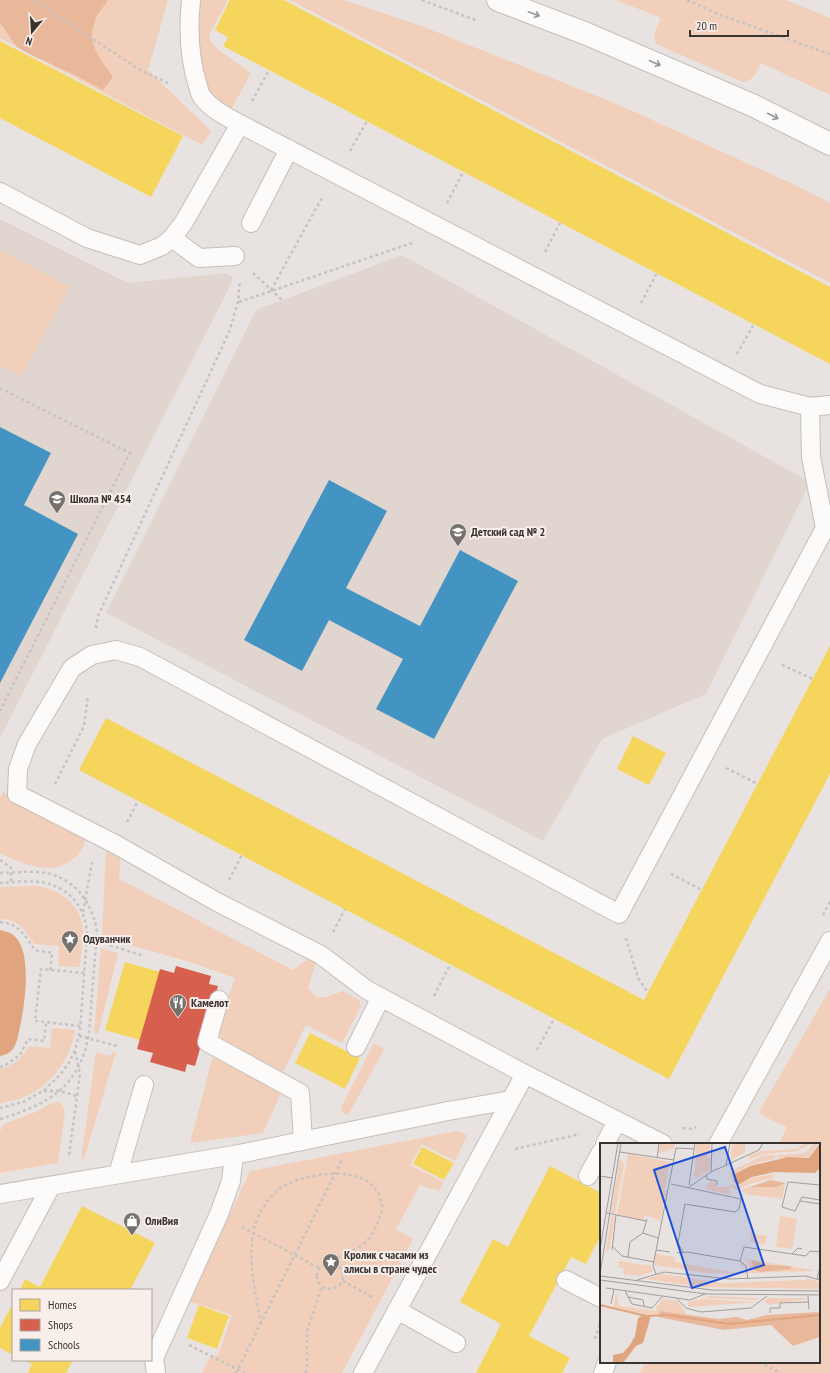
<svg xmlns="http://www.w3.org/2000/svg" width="830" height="1373" font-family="'PT Sans Narrow',sans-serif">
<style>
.built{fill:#e1d5cf}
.green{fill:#f2cfba}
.forest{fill:#e9b89a}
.water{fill:#e0a47f}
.homes{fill:#f6d55c}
.shops{fill:#d6604d}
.schools{fill:#4393c3}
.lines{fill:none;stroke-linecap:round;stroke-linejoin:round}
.service-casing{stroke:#c3bfbc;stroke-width:20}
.minor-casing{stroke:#c3bfbc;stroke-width:24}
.path{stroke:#c6c3c3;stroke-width:2.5;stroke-dasharray:3 3;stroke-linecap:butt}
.service{stroke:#fcfbfa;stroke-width:18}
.minor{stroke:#fcfbfa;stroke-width:22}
.oneway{stroke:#999795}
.labels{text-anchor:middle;stroke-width:4;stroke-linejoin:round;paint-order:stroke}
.poi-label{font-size:12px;font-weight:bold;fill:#363330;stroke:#f9efea;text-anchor:start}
.inset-river{fill:none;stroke:#e0a47f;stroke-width:2}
.inset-road{fill:none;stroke:#a19d9a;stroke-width:1}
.view{fill:#1d4ed8;fill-opacity:0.15;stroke:#1d4ed8;stroke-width:2}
.inset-edge{fill:none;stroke:#363330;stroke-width:2}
</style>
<rect width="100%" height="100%" fill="#e8e3e0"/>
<path class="built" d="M0,219L128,283L226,273L233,278L228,290L0,738Z
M402,255L810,482L706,694L602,739L543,841L106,613L256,310Z"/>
<path class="green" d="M0,0H168L148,70L211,131L202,145L0,38Z
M198,0H228L209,35L211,42L219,50L251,73L230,112C225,109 219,106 215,101C195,76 196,31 198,0Z
M290,0H344L424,27L624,107L797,186L830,203V283Z
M616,0H786L830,18V95L761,63C756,72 755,80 743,82L656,44L654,34L661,18Z
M0,250L70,287L21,376L0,365Z
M3,792L86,835C85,845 81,853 73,859C51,877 22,864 0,853V798Z
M106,846L121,854L119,879L293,970L309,958L316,963L308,988L316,997H327L343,991L359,1000L361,1006L342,1043L306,1025L283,1072L222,1040L217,1030L235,978L190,962L102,937Z
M39,886C62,891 81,905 83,930C83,942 81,955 80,967L58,966L59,946L34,944C26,930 18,919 0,919V887Z
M101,948L118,953L98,1034L94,1033Z
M830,989V1373H640L645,1362H819V1144H779L787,1127L765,1117L759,1112Z
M52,1028L75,1030C71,1059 51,1086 24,1097C16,1100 8,1101 0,1104V1069C14,1065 22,1059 29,1046L50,1048Z
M374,1043L384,1049L350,1112L347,1115L343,1113L341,1108Z
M113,1051L116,1052L84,1159H81L96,1053L111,1056Z
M215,1056L283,1089L263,1133L190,1143L212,1059Z
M59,1102L64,1108L65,1112L58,1163L0,1173V1131L4,1124L38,1111L52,1103Z
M457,1131L462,1132L467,1136L455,1161L422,1144L410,1165L444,1182L439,1191L420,1185L396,1229L413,1239L342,1373H202L209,1359L218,1355L232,1315L189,1301L250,1171Z"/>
<path class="forest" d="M0,0H108C104,7 97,13 95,21C86,44 100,58 113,77L103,90L75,75L31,55L17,47L0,23Z"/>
<path class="water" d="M0,930C4,931 9,932 12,934C33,948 25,1001 21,1022C19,1030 18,1042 13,1049C10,1053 5,1055 0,1056Z"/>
<path class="homes" d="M230,0H284L830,287V364L223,46L228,37L215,30Z
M0,41L183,136L151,197L0,118Z
M830,646V774L669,1079L79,770L106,718L644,1000Z
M633,736L666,753L649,785L617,769Z
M125,962L160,972L140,1040L105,1030Z
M310,1033L360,1058L345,1089L295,1063Z
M422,1147L454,1163L444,1180L413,1164Z
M550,1166L601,1193V1235L586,1264L571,1257L529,1336L570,1358L562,1373H476L501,1324L460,1302L493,1239L508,1247Z
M82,1206L155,1243L130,1290H20L25,1279L40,1287Z
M13,1303V1355L0,1348V1328Z
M199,1305L229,1316L217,1349L187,1338Z
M24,1360H73L66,1373H28L32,1364Z"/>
<path class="shops" d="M176,966L211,976L209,984L218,986L195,1066L187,1064L185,1072L150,1062L153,1053L137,1049L160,969L174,973Z"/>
<path class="schools" d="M0,427L51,453L24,505L78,534L0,683Z
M329,480L387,511L346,588L420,626L460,550L518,581L434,739L376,709L403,659L329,620L302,671L244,640Z"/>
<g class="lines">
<defs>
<path id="service" d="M191,0C188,29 189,58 198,86C199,90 200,94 202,97C212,110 226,116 240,124
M0,192L87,238L140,255L162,246L172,238L184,222L240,124L760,394L810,407L830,405
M251,223L289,149
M172,238L199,258L235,256
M219,1000L207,1042L300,1093L303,1141
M356,1047L381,997
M605,1144L617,1121
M663,1144L525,1074L367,990L321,955L217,902L115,844L17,794L18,769L27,744L72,668L92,655L116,650L140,657L619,914L825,528L811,457L810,407
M718,1144L830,941
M118,1174L144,1085
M588,1176L601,1152
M0,1194L234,1155L448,1111L511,1100L525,1074
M566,1280L601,1298
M0,1281L51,1186
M397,1310L456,1343
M156,1373L154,1358L219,1214L231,1181L234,1155
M363,1373L511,1100
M603,1373L607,1362"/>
<path id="minor" d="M498,0L587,34L752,105L830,144"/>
</defs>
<use href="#service" class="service-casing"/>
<use href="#minor" class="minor-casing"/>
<path class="path" d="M33,0L142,71L170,84
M422,0L478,21
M687,0L720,15L830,54
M252,101L269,70
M350,151L367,121
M447,203L463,172
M545,252L560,223
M253,273L282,300
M271,290L323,196
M239,302L412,243
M641,303L657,273
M737,354L754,324
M0,388L130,453L0,711
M96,628L98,616L229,332L238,302L240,281
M782,665L813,679
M726,768L758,784
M55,784L84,726L88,696
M127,822L138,801
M0,860L11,868V882
M0,873C12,873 25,871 37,872C72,874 92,900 97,932L89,1033C80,1087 49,1104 0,1119
M671,874L702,890
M229,880L242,855
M0,883C15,882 32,880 46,883C72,890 86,909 87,935L80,1031L75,1050L69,1063L60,1075L43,1091L23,1102L0,1108
M83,912L92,862
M823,915L830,902
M0,922C20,924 24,935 35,950L52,953L50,970
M333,932L345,909
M87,938L141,955
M626,938L638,978L648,993
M434,996L450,965
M80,1026L35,1021L41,969L84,973
M79,1036L117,1046
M537,1050L554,1019
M0,1067L4,1066L20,1055L28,1039L44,1041L46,1023
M44,1091H60L76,1096
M683,1128L693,1129L696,1127
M515,1149L580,1134
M69,1155L80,1074L75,1051
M242,1227L319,1268
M317 1276a13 13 0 1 1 26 0a13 13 0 1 1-26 0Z
M343,1281L374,1298
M261,1324C256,1295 248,1264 253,1234C255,1218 266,1200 278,1190C301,1172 370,1162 380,1198C382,1202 383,1209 381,1213C377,1226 371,1240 359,1247C347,1254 343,1251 333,1262
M595,1339L600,1323
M189,1345L245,1373
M759,1362L781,1373
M236,1373L342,1160
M306,1373L307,1363V1331L322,1286"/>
<use href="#service" class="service"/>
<use href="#minor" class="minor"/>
</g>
<defs><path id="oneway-shaft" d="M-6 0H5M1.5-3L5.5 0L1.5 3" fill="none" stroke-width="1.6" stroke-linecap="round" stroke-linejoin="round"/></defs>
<g class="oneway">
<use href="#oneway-shaft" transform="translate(534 14) rotate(21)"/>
<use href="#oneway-shaft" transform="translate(655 63) rotate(23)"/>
<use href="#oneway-shaft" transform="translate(773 116) rotate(27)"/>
</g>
<defs>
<symbol id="school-pin" viewBox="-11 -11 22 30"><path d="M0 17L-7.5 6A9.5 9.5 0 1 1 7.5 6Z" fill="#74716e" stroke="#f9efea"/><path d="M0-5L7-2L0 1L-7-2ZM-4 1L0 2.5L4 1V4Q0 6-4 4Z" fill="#fff"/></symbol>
<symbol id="sight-pin" viewBox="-11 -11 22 30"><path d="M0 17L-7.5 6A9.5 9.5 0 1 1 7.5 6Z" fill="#74716e" stroke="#f9efea"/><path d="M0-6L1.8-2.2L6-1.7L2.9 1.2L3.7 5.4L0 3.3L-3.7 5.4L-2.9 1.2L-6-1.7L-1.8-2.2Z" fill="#fff"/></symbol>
<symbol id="restaurant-pin" viewBox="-11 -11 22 30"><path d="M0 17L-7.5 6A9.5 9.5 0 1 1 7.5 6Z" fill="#74716e" stroke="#f9efea"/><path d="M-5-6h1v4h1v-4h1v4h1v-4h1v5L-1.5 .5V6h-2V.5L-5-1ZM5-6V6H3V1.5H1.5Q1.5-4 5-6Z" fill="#fff"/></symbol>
<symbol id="shop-pin" viewBox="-11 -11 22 30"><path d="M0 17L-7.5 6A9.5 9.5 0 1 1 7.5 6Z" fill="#74716e" stroke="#f9efea"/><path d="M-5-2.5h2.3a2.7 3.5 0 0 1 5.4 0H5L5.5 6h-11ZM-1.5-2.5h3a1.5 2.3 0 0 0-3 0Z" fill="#fff"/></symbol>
</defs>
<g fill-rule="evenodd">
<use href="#school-pin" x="47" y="489" width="20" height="27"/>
<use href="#school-pin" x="448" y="522" width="20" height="27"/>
<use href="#sight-pin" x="60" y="929" width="20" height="27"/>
<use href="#restaurant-pin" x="168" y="993" width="20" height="27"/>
<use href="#shop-pin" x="122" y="1211" width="20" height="27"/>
<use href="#sight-pin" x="321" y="1252" width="20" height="27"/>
</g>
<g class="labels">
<g class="poi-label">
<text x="70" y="503">Школа № 454</text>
<text x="471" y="536">Детский сад № 2</text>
<text x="83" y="943">Одуванчик</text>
<text x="191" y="1007">Камелот</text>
<text x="145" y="1225">ОлиВия</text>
<text x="344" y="1259">Кролик с часами из<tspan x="344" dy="14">алисы в стране чудес</tspan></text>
</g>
</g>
<g transform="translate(600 1143)">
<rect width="220" height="220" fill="#e8e3e0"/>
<path d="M60,0H75L74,5L58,11ZM96,0H110V8H108L107,15H111L109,28L92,38L96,34L93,33L95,28ZM134,0H145V9L131,17L132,11L130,10ZM206,0H212L197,8L163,11L149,17V13L160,8L197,6ZM214,0H218L209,14L177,15L178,12L206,10ZM28,11L71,19L70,25H68L65,47L67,48L60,77L45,72L44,77L17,72ZM162,13L174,12L176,15L147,23L128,36L133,27ZM20,16L24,21L15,71L11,70ZM174,31L173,35L152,40L136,47L131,44L130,41L137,43L152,35ZM109,38L116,40V44H129L131,52L105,46ZM185,41L182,56L146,51L141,47L150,44H177ZM11,73L15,74L9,107L6,109ZM180,73L197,76L192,106L176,104ZM151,90L167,93L165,102L150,99ZM56,111L75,114V119L143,131L145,125L140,122L141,119L143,120L147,131L107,130L54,122ZM142,115L213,127V128L149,130V120ZM19,118L51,123L53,128L39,133L23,131L24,125L19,124ZM62,131L122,140L206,137V135L220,139V146L102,144L46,136ZM16,148L19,163L57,168L56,165L63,156L77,158L88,173L60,168L59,171L46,172L14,164ZM109,153L157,155L159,157L103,155ZM168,155H207V156L169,162L164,158ZM103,156L137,158L159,159L88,164V159Z" fill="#f2cfba"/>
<path d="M171,37L186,40L177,44H150ZM152,117L167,122L190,123L192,126L160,129L154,127ZM60,168L118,176L136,174L147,177L167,172L220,169V194L193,203L171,182L124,187L58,174Z" fill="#e9b89a"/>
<path d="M220,0V25L215,30L174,29L152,34L138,42L134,39L133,32L150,23L188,14L209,15ZM44,172L51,173L43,200L36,203L23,220H13V212L23,210L30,202L35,193L38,175Z" fill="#e0a47f"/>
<path class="inset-river" d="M0,162L46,173M47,173L68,172L129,181L220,172"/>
<path class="inset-road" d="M20,9L74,17M57,15L59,0M126,22L130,0M111,29L112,0M106,32L107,36L117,38V42M0,33L13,35M71,41L141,56L139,66L135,69L85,61L78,100L83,109M89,42L95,0M220,42L188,39L182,64L195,68L200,58L220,61M89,44L111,29L159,7L163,0M200,58L202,54L220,57M7,70L46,78M47,76L43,90L58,95M12,103L22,113L54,119M0,106L18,0M12,107L16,72M56,107L70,109M77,110L87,109L140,118L144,104L206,113L210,108L220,109M192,111L198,105L202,106M28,114L30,99L43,90M140,118L146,123L148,136M0,131L21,0M56,131L53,123L76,5L94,6M0,133L112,147L220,148M217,136L220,124M0,137L106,151L220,152M37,137L64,129L129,136L206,133L220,137M6,145L90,157L105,151M25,148L32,161L52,165L62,154M208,153L209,166M28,154L43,157L44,163M77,156L86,165L101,169L151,165L167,153M11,161L14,146M170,170V165H180V160L209,159"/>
<path class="view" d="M125,4L164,122L92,145L54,27Z"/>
<rect width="220" height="220" class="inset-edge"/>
</g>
<rect x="12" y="1289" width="140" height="72" fill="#f9efea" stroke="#aba4a0"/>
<rect x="20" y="1299" width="20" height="12" fill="#f6d55c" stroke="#aba4a0"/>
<text x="48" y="1309" font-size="12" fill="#363330">Homes</text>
<rect x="20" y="1319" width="20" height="12" fill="#d6604d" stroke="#aba4a0"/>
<text x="48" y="1329" font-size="12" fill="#363330">Shops</text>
<rect x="20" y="1339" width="20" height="12" fill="#4393c3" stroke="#aba4a0"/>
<text x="48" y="1349" font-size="12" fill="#363330">Schools</text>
<g transform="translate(32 32) rotate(198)" stroke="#f9efea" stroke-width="3" paint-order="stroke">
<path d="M0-3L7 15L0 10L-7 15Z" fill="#363330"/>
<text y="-6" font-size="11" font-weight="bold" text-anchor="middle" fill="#363330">N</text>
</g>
<path d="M690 30v6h98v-6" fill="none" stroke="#363330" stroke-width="2"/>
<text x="696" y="30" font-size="12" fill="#363330" stroke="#f9efea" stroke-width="3" paint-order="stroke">20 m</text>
</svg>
